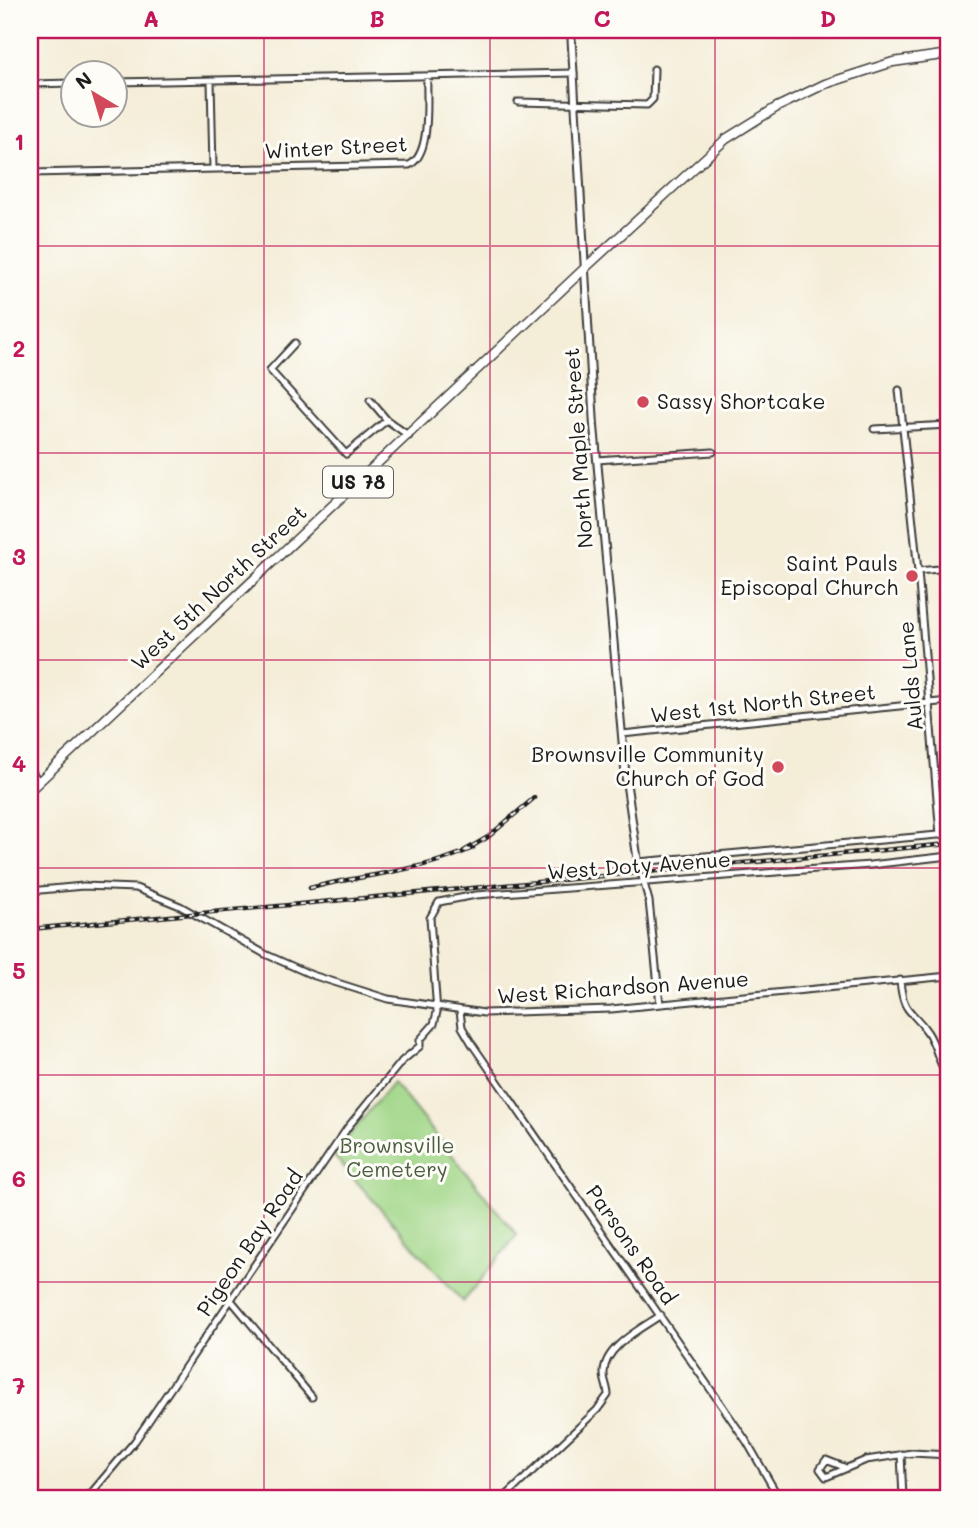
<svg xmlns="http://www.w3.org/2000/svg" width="979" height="1528" font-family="Mali,sans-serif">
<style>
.green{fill:#a0d687;stroke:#5e7952;stroke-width:2}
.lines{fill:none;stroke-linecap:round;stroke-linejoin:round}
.minor-casing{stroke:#3c3b38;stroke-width:9}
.tertiary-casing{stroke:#3c3b38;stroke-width:10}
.primary-casing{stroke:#3c3b38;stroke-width:11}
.minor{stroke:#fff;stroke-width:5}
.tertiary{stroke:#fff;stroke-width:6}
.primary{stroke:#fff;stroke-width:8}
.rail-casing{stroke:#1c1c1c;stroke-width:4.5}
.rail{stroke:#fdfcf7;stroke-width:2;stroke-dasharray:5;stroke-linecap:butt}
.grid{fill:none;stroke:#c2185b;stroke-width:2;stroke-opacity:0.55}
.poi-dot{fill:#d1495b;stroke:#fdfcf7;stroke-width:2.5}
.labels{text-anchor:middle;stroke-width:6;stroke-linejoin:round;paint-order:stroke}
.shield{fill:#fdfcf7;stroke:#605f5e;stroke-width:2}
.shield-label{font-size:19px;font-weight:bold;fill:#1c1c1c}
.street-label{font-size:21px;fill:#1c1c1c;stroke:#fdfcf7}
.poi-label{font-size:21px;fill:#1c1c1c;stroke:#fdfcf7;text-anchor:end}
.park-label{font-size:21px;fill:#4a5d41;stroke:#fdfcf7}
.neatline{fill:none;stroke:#c2185b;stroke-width:2.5}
.grid-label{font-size:23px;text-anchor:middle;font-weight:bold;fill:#c2185b}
</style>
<rect width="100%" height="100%" fill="#fdfcf7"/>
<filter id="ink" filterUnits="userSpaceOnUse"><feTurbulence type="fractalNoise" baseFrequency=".0143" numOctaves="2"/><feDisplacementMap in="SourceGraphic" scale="14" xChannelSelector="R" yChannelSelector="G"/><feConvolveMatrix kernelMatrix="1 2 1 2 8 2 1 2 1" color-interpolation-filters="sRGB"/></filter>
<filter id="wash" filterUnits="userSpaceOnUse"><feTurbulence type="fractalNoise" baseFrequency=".00686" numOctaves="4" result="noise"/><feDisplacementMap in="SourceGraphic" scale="28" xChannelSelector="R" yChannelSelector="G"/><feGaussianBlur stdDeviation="1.57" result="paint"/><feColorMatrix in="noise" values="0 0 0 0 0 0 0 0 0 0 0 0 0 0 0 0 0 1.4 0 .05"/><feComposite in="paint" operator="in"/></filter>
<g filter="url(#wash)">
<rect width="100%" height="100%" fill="#f4edd8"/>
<path class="green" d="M393,1082L517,1235L463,1302L333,1155Z"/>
</g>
<g filter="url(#ink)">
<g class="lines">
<defs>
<path id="minor" d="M211,81L213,169
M116,82L574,73
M30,84L74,83
M518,102L647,105L653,99L654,69
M30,173L409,165C432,155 426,100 427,77
M295,343L270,370L346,454L387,420
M899,390L918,571L940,835
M370,400L387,420L409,436
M874,429L949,425
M597,460L713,452
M918,571L949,568
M622,734L949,701
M30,770L39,781
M30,891L83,886L136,888L180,906L265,954L312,975L388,999L484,1013L611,1009L949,976
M900,980C903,1016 912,1008 928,1033C937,1047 938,1064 949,1078
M660,1004L649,901L638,862L949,834
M460,1011L462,1027L472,1044L747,1442L779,1498
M231,1300L312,1397
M901,1454L903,1498
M844,1467L826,1460L820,1469L826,1477L866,1460L912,1453L949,1455
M87,1498L135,1441L348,1127L402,1061L420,1046V1040L434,1024L437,1012L430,918L439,902L476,895L870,865L949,856
M504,1498L597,1410L608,1395C608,1388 604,1381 604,1374C603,1347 642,1328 661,1315"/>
<path id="tertiary" d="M571,30L594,426L626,780L638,862"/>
<path id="primary" d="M30,790L585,268L726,139L777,107L825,84L893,62L949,54"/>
</defs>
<use href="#minor" class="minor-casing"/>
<use href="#tertiary" class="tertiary-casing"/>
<use href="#primary" class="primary-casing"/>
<use href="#minor" class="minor"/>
<use href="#tertiary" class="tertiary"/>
<use href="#primary" class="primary"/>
<defs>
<path id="rail" d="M464,851L488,837L534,798
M310,888C365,874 421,872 473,848
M30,929L949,844"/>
</defs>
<use href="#rail" class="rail-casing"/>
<use href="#rail" class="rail"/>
</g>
</g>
<path class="grid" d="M264,30V1498M490,30V1498M715,30V1498M30,246H949M30,453H949M30,660H949M30,868H949M30,1075H949M30,1282H949"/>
<g class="poi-dot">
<circle cx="643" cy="402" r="7"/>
<circle cx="912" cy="576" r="7"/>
<circle cx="778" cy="767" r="7"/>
</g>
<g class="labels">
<rect class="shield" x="323" y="466.5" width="70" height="31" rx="5"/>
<g class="shield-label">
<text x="358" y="489">US 78</text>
</g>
<g class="street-label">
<text transform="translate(336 148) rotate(-3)" y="7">Winter Street</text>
<text transform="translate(579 448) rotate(-94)" y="7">North Maple Street</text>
<text transform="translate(219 588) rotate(-43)" y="7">West 5th North Street</text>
<text transform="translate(911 676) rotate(-95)" y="7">Aulds Lane</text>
<text transform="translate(763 704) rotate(-6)" y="7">West 1st North Street</text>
<text transform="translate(639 866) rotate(-4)" y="7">West Doty Avenue</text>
<text transform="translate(623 988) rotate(-4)" y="7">West Richardson Avenue</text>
<text transform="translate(250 1243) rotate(-56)" y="7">Pigeon Bay Road</text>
<text transform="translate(631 1245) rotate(55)" y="7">Parsons Road</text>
</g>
<g class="poi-label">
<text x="657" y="409" text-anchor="start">Sassy Shortcake</text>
<text x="898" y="571">Saint Pauls<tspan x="898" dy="24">Episcopal Church</tspan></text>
<text x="764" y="762">Brownsville Community<tspan x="764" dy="24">Church of God</tspan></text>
</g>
<g class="park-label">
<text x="397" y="1153">Brownsville<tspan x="397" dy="24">Cemetery</tspan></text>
</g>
</g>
<rect width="979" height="1528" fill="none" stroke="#fdfcf7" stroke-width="77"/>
<g transform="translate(94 94) rotate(322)"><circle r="33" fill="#fdfcf7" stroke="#a3a29f" stroke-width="2"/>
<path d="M0-5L12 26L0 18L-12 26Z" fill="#d1495b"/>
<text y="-10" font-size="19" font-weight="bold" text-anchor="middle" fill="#1c1c1c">N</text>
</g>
<rect x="38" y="38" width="902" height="1452" class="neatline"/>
<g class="grid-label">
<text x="151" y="27">A</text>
<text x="377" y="27">B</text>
<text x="602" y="27">C</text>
<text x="828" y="27">D</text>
<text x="19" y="150">1</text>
<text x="19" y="357">2</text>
<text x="19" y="565">3</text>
<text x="19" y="772">4</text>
<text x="19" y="979">5</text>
<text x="19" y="1187">6</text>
<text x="19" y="1394">7</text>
</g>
</svg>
